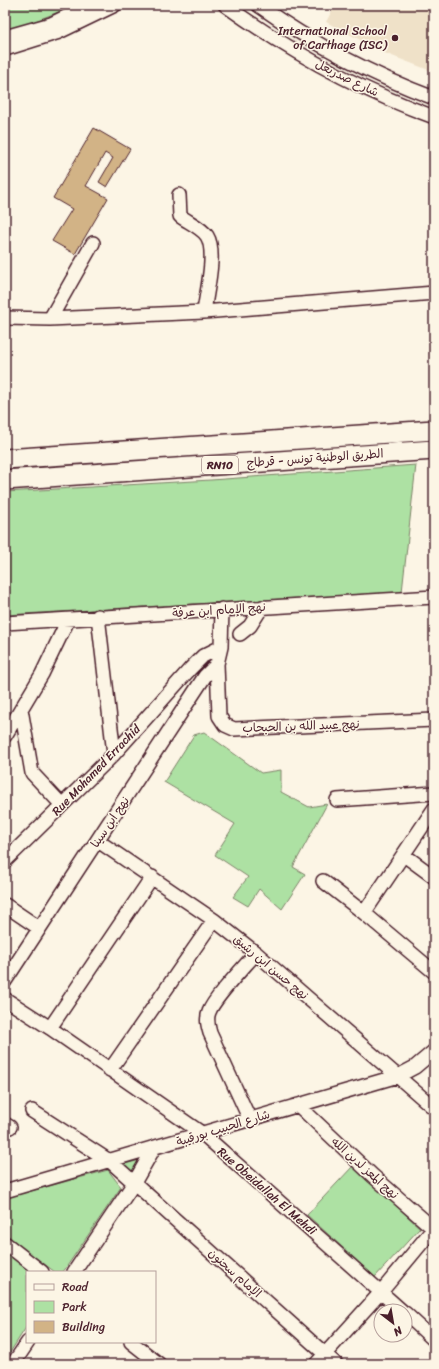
<svg xmlns="http://www.w3.org/2000/svg" width="439" height="1369" font-family="Sriracha,'Playpen Sans Arabic',sans-serif">
<style>
.built{fill:#efe1c8}
.green{fill:#ade1a3;stroke:#7c8067}
.building{fill:#d2b386;stroke:#4a1f2b}
.lines{fill:none;stroke-linecap:round;stroke-linejoin:round}
.minor-casing{stroke:#4a1f2b;stroke-width:16}
.highway-casing{stroke:#4a1f2b;stroke-width:22}
.path{stroke:#4a1f2b;stroke-width:2;stroke-dasharray:1 3;stroke-linecap:butt}
.minor{stroke:#fcf5e5;stroke-width:13}
.highway{stroke:#fcf5e5;stroke-width:19}
.poi-dot{fill:#4a1f2b;stroke:#fcf5e5;stroke-width:1.5}
.labels{text-anchor:middle;stroke-width:3;stroke-linejoin:round;paint-order:stroke}
.shield{fill:#fcf5e5;stroke:#7f5f63;stroke-width:1}
.shield-label{font-size:11px;font-weight:bold;fill:#4a1f2b}
.poi-label{font-size:12px;fill:#4a1f2b;stroke:#fcf5e5;text-anchor:end}
.street-label{font-size:12px;fill:#4a1f2b;stroke:#fcf5e5}
</style>
<rect width="100%" height="100%" fill="#fcf5e5"/>
<filter id="ink" filterUnits="userSpaceOnUse"><feTurbulence type="fractalNoise" baseFrequency=".025" numOctaves="2"/><feDisplacementMap in="SourceGraphic" scale="8" xChannelSelector="R" yChannelSelector="G"/><feConvolveMatrix kernelMatrix="1 2 1 2 8 2 1 2 1" color-interpolation-filters="sRGB"/></filter>
<g filter="url(#ink)">
<path class="built" d="M335,5H434V72L387,54L326,22Z"/>
<path class="green" d="M5,5H76L5,33Z
M416,465L402,592L5,615V492L211,480Z
M204,732L261,773L281,770V792L309,807L327,804L293,867L305,874L282,909L259,889L248,906L233,897L248,877L215,855L235,824L164,782L194,735Z
M140,1160L130,1174L121,1165Z
M353,1166L420,1228L375,1277L307,1215Z
M108,1170L121,1187L63,1272H55L5,1235V1198Z
M5,1251L32,1272H27V1326L5,1360Z"/>
<path class="building" d="M94,128L130,149L107,187L99,182L113,158L105,153L86,186L108,198L75,254L52,241L72,209L53,198Z"/>
<g class="lines">
<defs>
<path id="minor" d="M225,5C289,51 359,90 434,117
M258,5C312,43 372,75 434,98
M5,37L51,24L90,5
M5,49L59,32L115,5
M179,195L180,216C188,222 202,228 207,236C217,252 206,294 204,312
M5,318L50,319L204,312L434,293
M50,319L93,243
M222,609L221,647L217,664L219,716L225,725L234,729L434,720
M98,616L114,754
M5,623L434,597
M240,634L250,626L262,607
M21,709L32,773L62,805
M5,736L42,674L68,620
M337,800L434,793
M98,841L214,920L256,953L434,1108
M404,855L434,877
M5,861L114,754L190,669L203,656L221,647
M323,881L364,913L434,972
M5,905L39,928
M364,913L434,809
M5,981L205,676L217,664
M5,999L50,1028L203,1134L402,1311
M50,1028L152,877
M110,1070L214,920
M298,1105L373,1176L434,1229
M32,1111L111,1162L336,1364
M250,1120L210,1033C208,1026 206,1019 209,1012C214,998 245,966 256,953
M5,1124L10,1127
M5,1191L398,1076L415,1067L434,1051
M5,1243L42,1272
M74,1272L134,1183L154,1148
M405,1313L434,1340
M131,1342L159,1364
M13,1364L28,1342
M316,1364L381,1292L434,1228"/>
<path id="highway" d="M5,459L434,430
M5,480L434,450"/>
</defs>
<use href="#minor" class="minor-casing"/>
<use href="#highway" class="highway-casing"/>
<path class="path" d="M431,176L434,184"/>
<use href="#minor" class="minor"/>
<use href="#highway" class="highway"/>
</g>
</g>
<circle class="poi-dot" cx="395" cy="38" r="4"/>
<g class="labels">
<rect class="shield" x="202" y="456" width="36" height="18" rx="3"/>
<g class="shield-label">
<text x="220" y="469">RN10</text>
</g>
<g class="poi-label">
<text x="387" y="35">International School<tspan x="387" dy="14">of Carthage (ISC)</tspan></text>
</g>
<g class="street-label">
<text transform="translate(347 78) rotate(26)" y="4">شارع صدربعل</text>
<text transform="translate(315 458) rotate(-4)" y="4">الطريق الوطنية تونس - قرطاج</text>
<text transform="translate(219 610) rotate(-4)" y="4">نهج الإمام ابن عرفة</text>
<text transform="translate(301 726) rotate(-2)" y="4">نهج عبيد الله بن الحبحاب</text>
<text transform="translate(96 770) rotate(-46)" y="4">Rue Mohamed Errachid</text>
<text transform="translate(110 822) rotate(-56)" y="4">نهج ابن سينا</text>
<text transform="translate(271 967) rotate(40)" y="4">نهج حسن ابن رشيق</text>
<text transform="translate(223 1128) rotate(-17)" y="4">شارع الحبيب بورقيبة</text>
<text transform="translate(365 1168) rotate(42)" y="4">نهج المعز لدين الله</text>
<text transform="translate(267 1191) rotate(41)" y="4">Rue Obeidallah El Mehdi</text>
<text transform="translate(235 1273) rotate(42)" y="4">الإمام سحنون</text>
</g>
</g>
<rect width="439" height="1369" fill="none" stroke="#fcf5e5" stroke-width="20"/>
<rect x="10" y="10" width="419" height="1349" fill="none" stroke="#4a1f2b" stroke-width="1.5" filter="url(#ink)"/>
<rect x="26" y="1271" width="130" height="72" fill="#fcf5e5" stroke="#b59f9b"/>
<rect x="34" y="1284" width="20" height="6" fill="#fcf5e5" stroke="#b59f9b"/>
<text x="62" y="1291" font-size="12" fill="#4a1f2b">Road</text>
<rect x="34" y="1301" width="20" height="12" fill="#ade1a3" stroke="#b59f9b"/>
<text x="62" y="1311" font-size="12" fill="#4a1f2b">Park</text>
<rect x="34" y="1321" width="20" height="12" fill="#d2b386" stroke="#b59f9b"/>
<text x="62" y="1331" font-size="12" fill="#4a1f2b">Building</text>
<g transform="translate(393 1323) rotate(149)"><circle r="19" fill="#fcf5e5" stroke="#b59f9b"/>
<path d="M0-3L7 15L0 10L-7 15Z" fill="#4a1f2b"/>
<text y="-6" font-size="11" font-weight="bold" text-anchor="middle" fill="#4a1f2b">N</text>
</g>
</svg>
